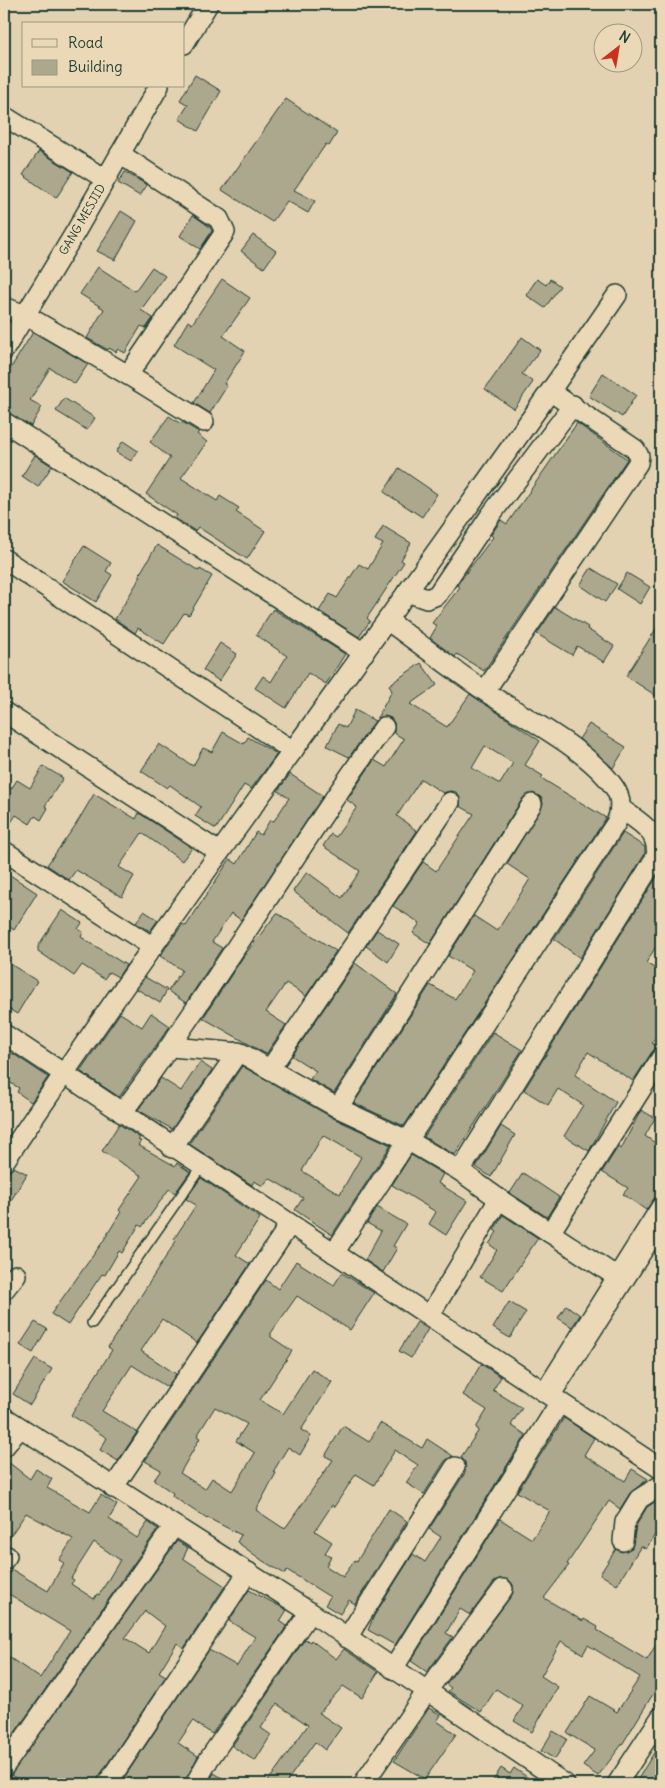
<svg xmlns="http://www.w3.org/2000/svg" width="665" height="1788" font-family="Delius,sans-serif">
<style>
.building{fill:#aca88e;stroke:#1f3d34;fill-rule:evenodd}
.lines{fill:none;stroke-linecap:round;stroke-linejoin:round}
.lane-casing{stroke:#1f3d34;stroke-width:12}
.street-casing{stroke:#1f3d34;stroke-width:22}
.lane{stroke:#ebd8b6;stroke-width:9}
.street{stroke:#ebd8b6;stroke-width:19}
.labels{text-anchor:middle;stroke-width:4;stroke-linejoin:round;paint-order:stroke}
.street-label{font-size:12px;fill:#1f3d34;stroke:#ebd8b6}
</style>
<rect width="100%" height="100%" fill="#e3d2b1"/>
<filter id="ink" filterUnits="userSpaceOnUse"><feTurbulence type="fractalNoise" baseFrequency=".02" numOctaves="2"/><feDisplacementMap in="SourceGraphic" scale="10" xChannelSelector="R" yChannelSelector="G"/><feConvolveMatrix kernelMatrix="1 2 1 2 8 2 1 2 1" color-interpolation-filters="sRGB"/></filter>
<g filter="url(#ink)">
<path class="building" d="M195,75L221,91L198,131L179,119L188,105L180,100Z
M286,99L337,133L329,146L326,144L294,190L315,201L308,213L287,201L272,222L222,190Z
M39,151L73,172L56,198L23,175Z
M125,172L147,185L140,196L118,183Z
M121,211L137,221L115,260L97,251Z
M193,215L210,227L212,231L200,249L180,236Z
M253,235L276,251L264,268L241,251Z
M98,267L135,291L152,267L165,276L141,310L153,318L146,328L141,326L125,353L118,349L116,352L109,348L108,350L87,338L104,309L80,294Z
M222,279L250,298L223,336L245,351L224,384L227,386L210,413L194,403L214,370L174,345L188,321L192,324Z
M537,279L546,285L550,279L560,286L545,308L526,295Z
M33,332L88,364L75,384L50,368L30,400L42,407L31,426L4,411V379Z
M522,337L540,350L522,374L533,382L514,409L485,389Z
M603,373L636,395L622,417L589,396Z
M64,398L95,418L87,430L56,411Z
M169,416L181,424L182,422L199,432L197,434L207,442L181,478L217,501L220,496L239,508L236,512L265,531L247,559L198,527L195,531L175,518L177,515L146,494L170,458L150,442Z
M577,423L627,459L484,671L457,654L455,657L430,638L437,626L432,623L460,587L457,585L493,537L491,535L501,520L507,524Z
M123,441L138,451L131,461L116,452Z
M35,455L52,466L38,487L22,476Z
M399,468L437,494L422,517L384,492Z
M383,526L411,543L401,560L404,562L367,618L370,621L359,637L319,611L330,594L337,598L359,564L368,569L383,544L375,540Z
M157,545L199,571L200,569L212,576L189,615L184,613L164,644L138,628L135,633L115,619L141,576L139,575Z
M84,546L111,563L106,571L112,575L96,602L62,581Z
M591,568L617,584L605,602L580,585Z
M627,573L650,587L640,604L617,589Z
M555,607L588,627L587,629L614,646L604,662L577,646L572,655L537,634Z
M273,609L345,654L326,684L308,673L286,708L255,688L263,676L271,682L287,656L256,635Z
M661,621V699L626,676Z
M220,643L237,654L219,681L203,670Z
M421,663L437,685L410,704L447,727L470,694L540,741L525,765L543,776L541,778L606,818L404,1126L354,1103L430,985L455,999L473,971L448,956L474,916L497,931L530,879L507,864L543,804L542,798L533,793L523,798L430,944L413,933L420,923L393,906L423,862L436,871L474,814L460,806V798L456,792L450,791L443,793L421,779L397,816L417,831L348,933L293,891L307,872L342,898L360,871L323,846L331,834L336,837L357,807L347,800L374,760L386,767L404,739L394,733V723L391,718L385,716L377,718L392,691L389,685ZM485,746L513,763L500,784L472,768Z
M355,710L375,721L349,757L327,746L338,724L346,728Z
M589,724L626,747L613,768L579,739Z
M223,732L244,744L248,737L277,754L251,789L244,785L216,829L195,816L201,807L170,785L167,788L141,771L159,744L193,766L203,748L212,752Z
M43,766L63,778L45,806L48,808L41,820L35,816L30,824L16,815L4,833V784L11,789L17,780L30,788Z
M290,774L323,796L241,920L231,913L212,942L222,948L186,1003L168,991L182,970L160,956L183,924L186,926L230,859L237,864L256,832L261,835L270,820L274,821L289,798L278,791Z
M94,794L136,819L139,813L192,848L182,861L142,833L119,867L134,876L122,897L76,870L69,880L47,865L75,826Z
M623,833L645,847V854L580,958L554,939Z
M661,870V938L646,963L661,972V1029L652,1043L659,1047L652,1052L633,1081L588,1052L575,1075L616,1102L589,1151L564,1136L583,1105L558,1089L548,1105L524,1090Z
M4,871L37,893L14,930L4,923Z
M62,910L82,923L78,929L83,932L81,937L126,965L118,977L109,972L104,979L82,965L74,976L38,951V946Z
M144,911L158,920L150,931L136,923Z
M277,913L336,951L306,996L286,983L266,1012L286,1025L266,1054L203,1018L243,957Z
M377,930L399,944L388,962L366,946Z
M4,960L37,981L17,1014L4,1006Z
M355,963L397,994L334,1093L310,1079L316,1071L292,1056Z
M145,977L167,990L160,1003L137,989Z
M120,1013L142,1027L151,1013L170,1026L119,1097L80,1071Z
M493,1032L522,1050L455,1155L424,1137Z
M12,1053L48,1077L31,1102L17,1092L19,1088L4,1079V1067Z
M200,1062L212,1070L172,1129L138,1110L161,1078L181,1091Z
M242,1066L333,1118L391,1145L332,1235L295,1210L303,1198L269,1178L263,1186L254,1181L252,1185L189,1144ZM323,1135L361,1157L340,1194L302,1171Z
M641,1110L655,1118L645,1136L661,1147V1189L646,1210L623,1194L628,1188L602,1172L618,1147L621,1149Z
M119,1124L140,1138L138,1140L141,1141L138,1145L175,1166L177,1163L190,1172L175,1193L169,1189L142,1227L139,1225L122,1253L119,1251L105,1275L102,1274L93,1287L68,1325L51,1314L102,1243L121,1212L119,1210L142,1176L102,1151Z
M501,1126L515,1135L491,1177L476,1167Z
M411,1155L443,1174L438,1183L467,1201L446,1235L429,1224L436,1212L392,1185Z
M14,1167L27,1174L4,1212V1173L9,1172Z
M523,1173L559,1197L547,1217L510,1193Z
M201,1178L260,1218L236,1255L250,1264L197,1343L162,1319L141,1351L176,1374L167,1387L132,1365L102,1411L137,1432L118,1461L100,1450L107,1438L71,1415L112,1350L108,1347L176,1241L174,1239L196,1205L186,1199Z
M377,1207L406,1224L393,1246L397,1248L383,1272L365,1260L381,1231L367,1223Z
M503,1215L538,1238L503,1291L480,1277L497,1250L489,1244L497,1232L494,1230Z
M296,1261L334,1285L342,1273L374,1293L350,1330L297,1296L271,1333V1337L292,1351L260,1400L283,1414L312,1369L332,1382L301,1430L311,1436L300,1455L288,1447L273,1472L276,1473L256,1510L283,1528L286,1527L333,1460L325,1456L343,1426L369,1442L380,1423L422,1448L427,1439L453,1456L445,1461L424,1494L406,1483L418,1465L395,1450L374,1485L356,1474L334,1507L332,1505L315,1531L332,1542L325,1553L331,1556L326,1566L343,1577L355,1560L357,1561L389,1509L407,1521L355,1604L349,1600L340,1614L325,1605L330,1597L287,1570L285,1574L263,1561L237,1542L241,1535L208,1518L207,1519L172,1496L173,1493L154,1480L161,1470L145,1461L266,1280L278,1289ZM215,1407L247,1424L236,1441L255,1453L232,1491L212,1478L205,1489L180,1473L200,1438L197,1436Z
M509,1302L526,1312L510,1338L493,1328Z
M566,1305L580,1315L572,1327L558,1318Z
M35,1322L47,1329L33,1353L20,1345Z
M417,1322L428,1329L411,1358L399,1351Z
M35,1359L52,1369L30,1405L13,1394Z
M481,1364L501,1377L493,1390L522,1408L511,1425L526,1435L395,1645L368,1630L374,1616L413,1554L425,1562L441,1537L429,1529L465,1473V1462L461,1457L479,1430L476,1428L487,1410L463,1395Z
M564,1418L594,1438L584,1455L625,1481L632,1469L648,1479L630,1493L620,1509L609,1501L567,1564L569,1565L544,1598L583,1621L584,1619L598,1627L597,1630L647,1660L661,1636V1681L623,1743L598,1776L583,1766L595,1750L567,1733L590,1696L617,1712L640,1677L588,1645L583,1654L561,1641L541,1676L558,1687L532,1732L514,1721L523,1706L496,1689L481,1712L448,1691L451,1688L446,1684L512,1595L513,1585L509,1580L499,1579L494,1582L470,1615L460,1609L446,1633L453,1637L427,1672L411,1661L500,1519L532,1539L550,1511L517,1492Z
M4,1459L30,1479L36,1469L52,1479L47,1488L90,1512L101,1495L117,1505L109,1519L137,1538L148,1522L158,1529L4,1748V1654L40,1678L70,1631L4,1591V1571L11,1569L48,1591L64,1563L59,1560L73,1539L26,1513L4,1545ZM94,1542L120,1560L99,1595L97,1594L94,1599L71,1584L74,1580L71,1578Z
M661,1498V1525L646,1549L641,1546L617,1585L600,1574L616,1549L622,1552L632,1548L636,1526L647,1507Z
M177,1541L188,1548L183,1558L225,1586L184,1648L177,1643L159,1672L166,1676L98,1778L96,1784H25L11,1775ZM145,1611L165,1626L149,1653L125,1638Z
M249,1590L287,1610L280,1621L287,1626L212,1734L193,1721L178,1743L198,1756L184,1784H120L209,1650L237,1666L255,1637L229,1621Z
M305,1639L310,1642L311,1640L336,1659L344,1649L378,1672L362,1698L343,1686L319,1713L341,1728L325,1750L315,1742L285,1784H266L308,1725L277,1704L261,1728L271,1735L255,1761L232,1746Z
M429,1708L441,1715L437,1721L456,1734L425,1779L394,1761Z
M553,1731L567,1739L555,1759L541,1751Z
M661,1741V1784H635Z
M501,1768L510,1774L514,1768L537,1784H491Z
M214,1773L232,1784H208Z"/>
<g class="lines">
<defs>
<path id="lane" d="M92,1323L201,1167
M554,1399L661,1231"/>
<g id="street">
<path d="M184,44L208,4"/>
<path d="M4,116L105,179"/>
<path d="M4,307L25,315L128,375L225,232L219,219L120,154"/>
<path id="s1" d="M4,350L76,231L159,86"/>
<path d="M128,375L204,422"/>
<path d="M4,422L364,653"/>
<path d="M4,559L293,751"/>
<path d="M407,592L427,599L437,595L490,516L573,405"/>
<path d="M485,691L638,463L639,456L635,449L551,392"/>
<path d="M4,712L219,852"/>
<path d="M4,851L153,947"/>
<path d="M4,1034C222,1180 442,1324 661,1469"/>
<path d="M171,1047L241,1053L338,1108L409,1141L460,1171L499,1199"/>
<path d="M270,1069L450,802"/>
<path d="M338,1108L532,804"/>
<path d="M122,1113C215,988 293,853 384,727"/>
<path d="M172,1148L238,1052"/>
<path d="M4,1162C201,868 417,587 617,295"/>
<path d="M460,1171L656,857C660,831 639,822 620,808"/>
<path d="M550,1233L661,1058"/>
<path d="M334,1253L616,823C621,811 622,798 614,787C588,749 524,718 486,692C452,669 420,644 387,620"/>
<path d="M4,1290L16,1275"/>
<path d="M430,1315L499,1199L617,1277"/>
<path d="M545,1392L661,1207"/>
<path d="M4,1417L310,1612L565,1784"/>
<path d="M4,1447L20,1428"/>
<path d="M113,1488L290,1224"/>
<path d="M623,1541L625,1522L639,1499L661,1485"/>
<path d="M4,1560L7,1556"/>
<path d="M347,1638L455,1467"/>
<path d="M393,1669L560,1402"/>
<path d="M4,1767L174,1526"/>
<path d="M107,1784L248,1572"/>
<path d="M195,1784L209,1759L310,1612"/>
<path d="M363,1784L427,1691L503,1589"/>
<path d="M617,1784L661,1717"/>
</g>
</defs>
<use href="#lane" class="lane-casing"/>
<use href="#street" class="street-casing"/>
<use href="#lane" class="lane"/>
<use href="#street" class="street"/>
</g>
</g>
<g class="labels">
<g class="street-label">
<text dy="4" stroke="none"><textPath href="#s1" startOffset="152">GANG MESJID</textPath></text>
</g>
</g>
<rect width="665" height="1788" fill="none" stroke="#ebd8b6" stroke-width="20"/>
<rect x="10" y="10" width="645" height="1768" fill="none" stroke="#1f3d34" stroke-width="2" filter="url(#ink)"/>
<rect x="22" y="22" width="162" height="65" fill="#ebd8b6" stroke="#999a82"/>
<rect x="32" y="39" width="25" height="8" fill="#ebd8b6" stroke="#999a82"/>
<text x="68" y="48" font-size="15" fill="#1f3d34">Road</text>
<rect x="32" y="60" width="25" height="15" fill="#aca88e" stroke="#999a82"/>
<text x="68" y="72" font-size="15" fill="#1f3d34">Building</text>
<g transform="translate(618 48) rotate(31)"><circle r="24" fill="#ebd8b6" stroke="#999a82"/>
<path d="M0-4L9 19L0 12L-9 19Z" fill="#c8321e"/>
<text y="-8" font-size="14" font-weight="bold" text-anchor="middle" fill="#1f3d34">N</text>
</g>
</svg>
